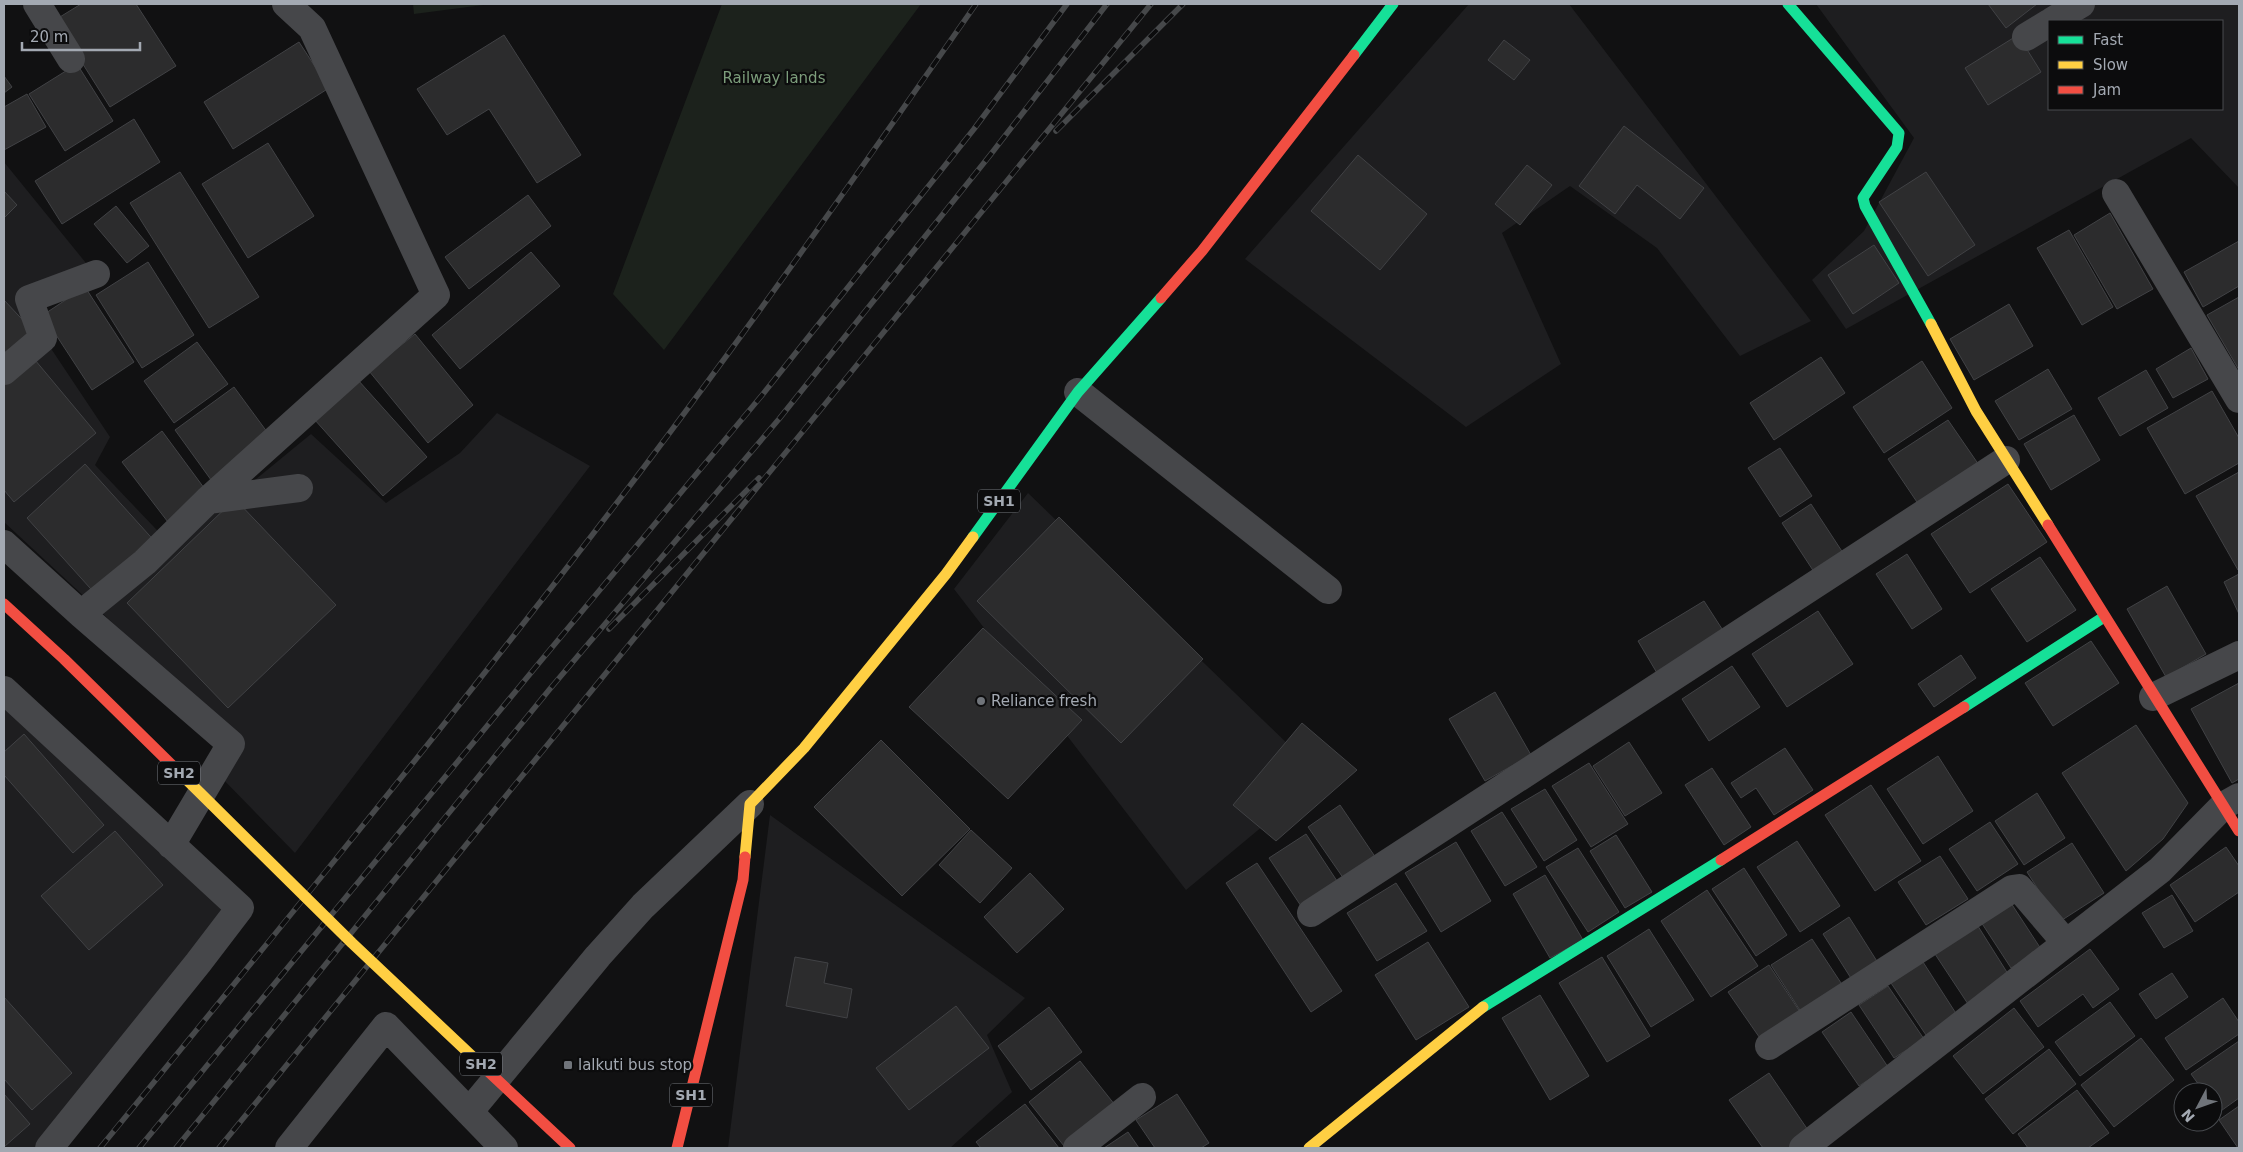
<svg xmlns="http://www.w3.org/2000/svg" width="2243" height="1152" font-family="'DejaVu Sans',sans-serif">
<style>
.built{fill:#1e1e20;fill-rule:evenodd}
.green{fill:#1c221c}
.building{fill:#2c2c2d;stroke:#414245}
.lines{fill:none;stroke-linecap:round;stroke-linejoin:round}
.street{stroke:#46474a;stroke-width:28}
.fast{stroke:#16e098;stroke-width:11}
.slow{stroke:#ffcf43;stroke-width:11}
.jam{stroke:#f24e42;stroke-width:11}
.rail-casing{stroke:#46484a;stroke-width:5.5}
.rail{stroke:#0c0c0d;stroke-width:4;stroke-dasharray:11;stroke-linecap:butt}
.slow-bridge{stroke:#ffcf43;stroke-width:11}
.jam-bridge{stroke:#f24e42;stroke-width:11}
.poi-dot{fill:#70747a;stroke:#0c0c0d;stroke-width:2}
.labels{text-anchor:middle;stroke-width:4.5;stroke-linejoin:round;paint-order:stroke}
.shield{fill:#0c0c0d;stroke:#767a80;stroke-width:1}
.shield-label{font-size:14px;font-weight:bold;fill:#a3a9b2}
.park-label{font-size:15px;fill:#7c9d7b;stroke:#0c0c0d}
.poi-label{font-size:15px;fill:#a3a9b2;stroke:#0c0c0d;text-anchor:start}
</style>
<rect width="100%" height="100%" fill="#111112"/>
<path class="built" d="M1469,4H1569L1811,321L1740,356L1657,248L1570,186L1502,233L1561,364L1466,427L1245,259Z
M1816,4H2239V188L2191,138L1846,329L1812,280L1864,231L1914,138ZM2049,21H2222V109H2049Z
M4,162L90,268L18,299L110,437L95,465L173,547L311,434L386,503L460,453L497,413L590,466L295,853L216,772L228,730L4,522Z
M1028,493L1322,777L1186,890L954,589Z
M4,706L228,915L36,1148H4Z
M770,815L1025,998L987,1035L1012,1092L950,1148H728Z"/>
<path class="green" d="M413,4H491L414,14Z
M722,4H921L664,350L613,294Z"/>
<path class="building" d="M81,4H136L176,66L110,107L55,20Z
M1988,4H2037L2006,28Z
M504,35L581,155L537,183L489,109L447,135L417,89Z
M2018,35L2041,72L1988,105L1965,68Z
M1504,40L1530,60L1514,80L1488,60Z
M299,42L329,88L233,149L204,102Z
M77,64L113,121L65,151L29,94Z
M4,76L12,87L4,93Z
M27,94L46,127L4,150V107Z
M134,119L160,162L62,224L35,181Z
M1624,126L1704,188L1680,219L1637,185L1615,214L1579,186Z
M268,143L314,216L248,258L202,184Z
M1358,155L1427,214L1380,270L1311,211Z
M1527,165L1552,185L1520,225L1495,204Z
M180,172L259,297L209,328L130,203Z
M1926,172L1975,245L1928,276L1879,202Z
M4,191L17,205L4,218Z
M528,195L551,226L469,289L445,257Z
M116,206L149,246L127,263L94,224Z
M2110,213L2153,289L2117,309L2074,235Z
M2069,230L2113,307L2082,325L2037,248Z
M2239,241V286L2203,307L2184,272Z
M1874,245L1899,283L1853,314L1828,275Z
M531,252L560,286L460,369L432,335Z
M148,262L194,335L142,368L96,295Z
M85,287L134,362L92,390L43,315Z
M2239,297V370L2207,315Z
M4,300L33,331L4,360Z
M2009,304L2033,346L1974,380L1950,339Z
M415,334L473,405L428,443L369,371Z
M197,342L228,384L174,423L144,381Z
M2191,348L2208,379L2173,398L2156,369Z
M30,354L96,433L14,502L4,490V376Z
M1821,357L1845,393L1774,440L1750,403Z
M1922,361L1952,408L1884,453L1853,407Z
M2048,369L2072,409L2019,440L1995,401Z
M2146,370L2168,408L2120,436L2098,398Z
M358,380L427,457L383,496L314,419Z
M234,387L273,440L214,484L175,430Z
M2212,391L2239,438V463L2185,494L2147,428Z
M2074,415L2100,460L2051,490L2024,444Z
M1948,420L1981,468L1921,508L1888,459Z
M162,431L210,496L171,526L122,462Z
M1780,448L1812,496L1780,517L1748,468Z
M85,464L158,545L99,598L27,518Z
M2239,472V569L2238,570L2196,496Z
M2008,484L2047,542L1970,593L1931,534Z
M235,499L336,605L228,708L127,603Z
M1811,504L1847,559L1818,578L1782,523Z
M1059,517L1203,659L1121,743L977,601Z
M1907,554L1942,609L1912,629L1876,574Z
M2040,557L2076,610L2027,642L1991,589Z
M2239,574V614L2224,582Z
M2167,586L2206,654L2166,677L2127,609Z
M1704,601L1724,632L1657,673L1638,641Z
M1818,611L1853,664L1787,707L1752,654Z
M983,628L1082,720L1008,799L909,707Z
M2091,641L2119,683L2053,726L2025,683Z
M1961,655L1976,678L1934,707L1918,684Z
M1732,666L1760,707L1709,741L1682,699Z
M2239,683V779L2232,783L2191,709Z
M1495,692L1531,755L1485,781L1449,719Z
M1302,723L1357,770L1276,841L1233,805Z
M2136,725L2188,803L2163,839L2126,871L2062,773Z
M24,734L104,825L73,853L4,775V752Z
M881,740L970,829L902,896L814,807Z
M1629,742L1662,793L1625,816L1593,766Z
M1785,748L1813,790L1774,815L1756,788L1741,798L1731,783Z
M1938,756L1973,811L1923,844L1887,789Z
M1589,763L1628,824L1591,847L1552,786Z
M1712,768L1751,827L1724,845L1685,785Z
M1871,785L1921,861L1875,891L1825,815Z
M1545,789L1577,840L1544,861L1511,809Z
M2037,793L2065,838L2024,865L1995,821Z
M1340,805L1378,861L1346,882L1308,827Z
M1502,812L1537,867L1505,886L1471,831Z
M1990,822L2018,864L1977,891L1949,849Z
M971,830L1012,868L980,903L939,865Z
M115,831L163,885L89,950L41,896Z
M1306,834L1339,884L1303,909L1269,858Z
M1616,835L1652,892L1625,908L1590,851Z
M1797,841L1840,906L1800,932L1757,867Z
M1456,842L1491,901L1441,932L1405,873Z
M2072,843L2104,893L2059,922L2027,872Z
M2226,847L2239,866V892L2195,922L2170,885Z
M1578,848L1619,912L1588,932L1546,867Z
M1940,856L1968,899L1926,925L1898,882Z
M1257,863L1342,991L1311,1012L1226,883Z
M1744,868L1787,935L1756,956L1712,889Z
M1030,873L1064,909L1017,953L984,917Z
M1545,875L1583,940L1550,958L1513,894Z
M1396,883L1427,931L1377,961L1347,913Z
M1707,890L1758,966L1711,997L1661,921Z
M2172,895L2193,931L2164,948L2142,913Z
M2009,900L2041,949L2011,968L1979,919Z
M1849,917L1880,966L1854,983L1823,934Z
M1976,923L2010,977L1968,1004L1933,951Z
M1649,929L1694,1000L1651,1027L1607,956Z
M1812,939L1845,989L1803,1015L1771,965Z
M1428,942L1469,1007L1416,1040L1375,975Z
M2090,949L2119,989L2093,1008L2083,994L2038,1027L2020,1001Z
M795,957L828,963L824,983L852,989L847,1018L786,1006Z
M1602,957L1650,1036L1607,1062L1559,983Z
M1923,962L1957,1015L1926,1035L1891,983Z
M1769,965L1804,1018L1764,1044L1728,992Z
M2172,973L2188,997L2156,1019L2139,994Z
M1888,986L1924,1039L1894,1058L1859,1005Z
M1540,995L1589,1076L1550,1100L1502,1018Z
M4,997L72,1073L32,1110L4,1079Z
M2223,998L2239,1022V1034L2186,1070L2165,1038Z
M2110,1002L2135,1036L2080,1076L2055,1042Z
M956,1006L989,1048L909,1110L876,1068Z
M1049,1007L1082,1052L1031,1090L998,1046Z
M2014,1008L2044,1047L1983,1094L1953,1056Z
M1851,1012L1888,1067L1859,1086L1822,1032Z
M2141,1038L2174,1080L2114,1127L2081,1085Z
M2239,1041V1098L2218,1113L2213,1105V1092H2204L2191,1074Z
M2049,1049L2076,1084L2013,1134L1985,1099Z
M1080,1061L1115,1105L1064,1146L1029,1102Z
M1769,1073L1810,1133L1788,1148H1763L1729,1100Z
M2077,1090L2109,1133L2088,1148H2028L2018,1134Z
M4,1094L30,1124L4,1147Z
M1177,1094L1209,1143L1201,1148H1155L1136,1120Z
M1025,1104L1059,1148H981L976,1142Z
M2239,1106V1148H2238L2219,1120Z
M1128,1132L1139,1148H1104Z"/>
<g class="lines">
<path class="street" d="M37,4L71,59
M2052,21L2081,4
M2026,37L2049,23
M2116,193L2239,399
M4,371L43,338L29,299L96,274
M1078,392L1328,590
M208,500L299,488
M4,544L81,614L231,744L171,845
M81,614L145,562L208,500L436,295L312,28L286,4
M4,690L240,908L198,963L49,1148
M2153,697L2239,655
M1311,913L2006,460
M1769,1046L2012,889L2019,888L2066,943
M469,1112L598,956L643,906L750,804
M289,1148L386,1026L504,1148
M1077,1148L1142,1097
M1803,1148L2160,870L2223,806L2239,797"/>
<path class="fast" d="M1788,4L1899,133L1897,147L1863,198L1865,206L1931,324
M1354,55L1393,4
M973,537L1078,392L1161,298
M1964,707L2104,617
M1483,1007L1721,860"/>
<path class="slow" d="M1931,324L1976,411L2048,525
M745,857L750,804L804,748L946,574L973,537
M1309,1148L1483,1007"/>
<path class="jam" d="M1161,298L1202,251L1354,55
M2048,525L2239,831
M1721,860L1964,707
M677,1148L743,880L745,857"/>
<defs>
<path id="rail" d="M1056,131L1183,4
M609,629L759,478
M100,1148C259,954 418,760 572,561C713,380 845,192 976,4
M139,1148L539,663L763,394L974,129L1067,4
M176,1148L549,690L779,419L991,154L1107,4
M219,1148L1151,4"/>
</defs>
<use href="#rail" class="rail-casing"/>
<use href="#rail" class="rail"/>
<path class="slow-bridge" d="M185,778L352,943L475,1059"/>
<path class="jam-bridge" d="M4,604L64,659L185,778
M475,1059L570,1148"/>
</g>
<g class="poi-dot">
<circle cx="981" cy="701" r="5"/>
<rect x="563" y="1060" width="10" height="10" rx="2.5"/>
</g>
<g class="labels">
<g class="shield">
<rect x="978" y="489.5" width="42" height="23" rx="4"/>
<rect x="158" y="761.5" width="42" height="23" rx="4"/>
<rect x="460" y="1052.5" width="42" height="23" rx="4"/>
<rect x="670" y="1083.5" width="42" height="23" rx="4"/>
</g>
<g class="shield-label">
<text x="999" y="506">SH1</text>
<text x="179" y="778">SH2</text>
<text x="481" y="1069">SH2</text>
<text x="691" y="1100">SH1</text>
</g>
<g class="park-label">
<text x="774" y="83">Railway lands</text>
</g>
<g class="poi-label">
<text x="991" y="706">Reliance fresh</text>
<text x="578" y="1070">lalkuti bus stop</text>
</g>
</g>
<rect width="2243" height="1152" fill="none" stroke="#a3a9b2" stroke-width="10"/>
<rect x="2048" y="20" width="175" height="90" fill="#0c0c0d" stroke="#484b4f"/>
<rect x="2058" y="36" width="25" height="8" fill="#16e098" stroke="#484b4f"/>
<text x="2093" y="45" font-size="15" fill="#a3a9b2">Fast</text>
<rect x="2058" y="61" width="25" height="8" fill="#ffcf43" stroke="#484b4f"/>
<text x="2093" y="70" font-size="15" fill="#a3a9b2">Slow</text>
<rect x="2058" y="86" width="25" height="8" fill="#f24e42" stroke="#484b4f"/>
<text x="2093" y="95" font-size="15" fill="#a3a9b2">Jam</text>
<g transform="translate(2198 1107) rotate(229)"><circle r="24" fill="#0c0c0d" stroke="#484b4f"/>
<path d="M0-4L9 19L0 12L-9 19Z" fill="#70747a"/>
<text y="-8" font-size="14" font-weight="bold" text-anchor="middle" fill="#a3a9b2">N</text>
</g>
<path d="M22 42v8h118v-8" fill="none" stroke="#a3a9b2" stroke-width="2.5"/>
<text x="30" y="42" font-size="15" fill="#a3a9b2" stroke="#0c0c0d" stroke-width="4" paint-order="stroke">20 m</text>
</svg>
